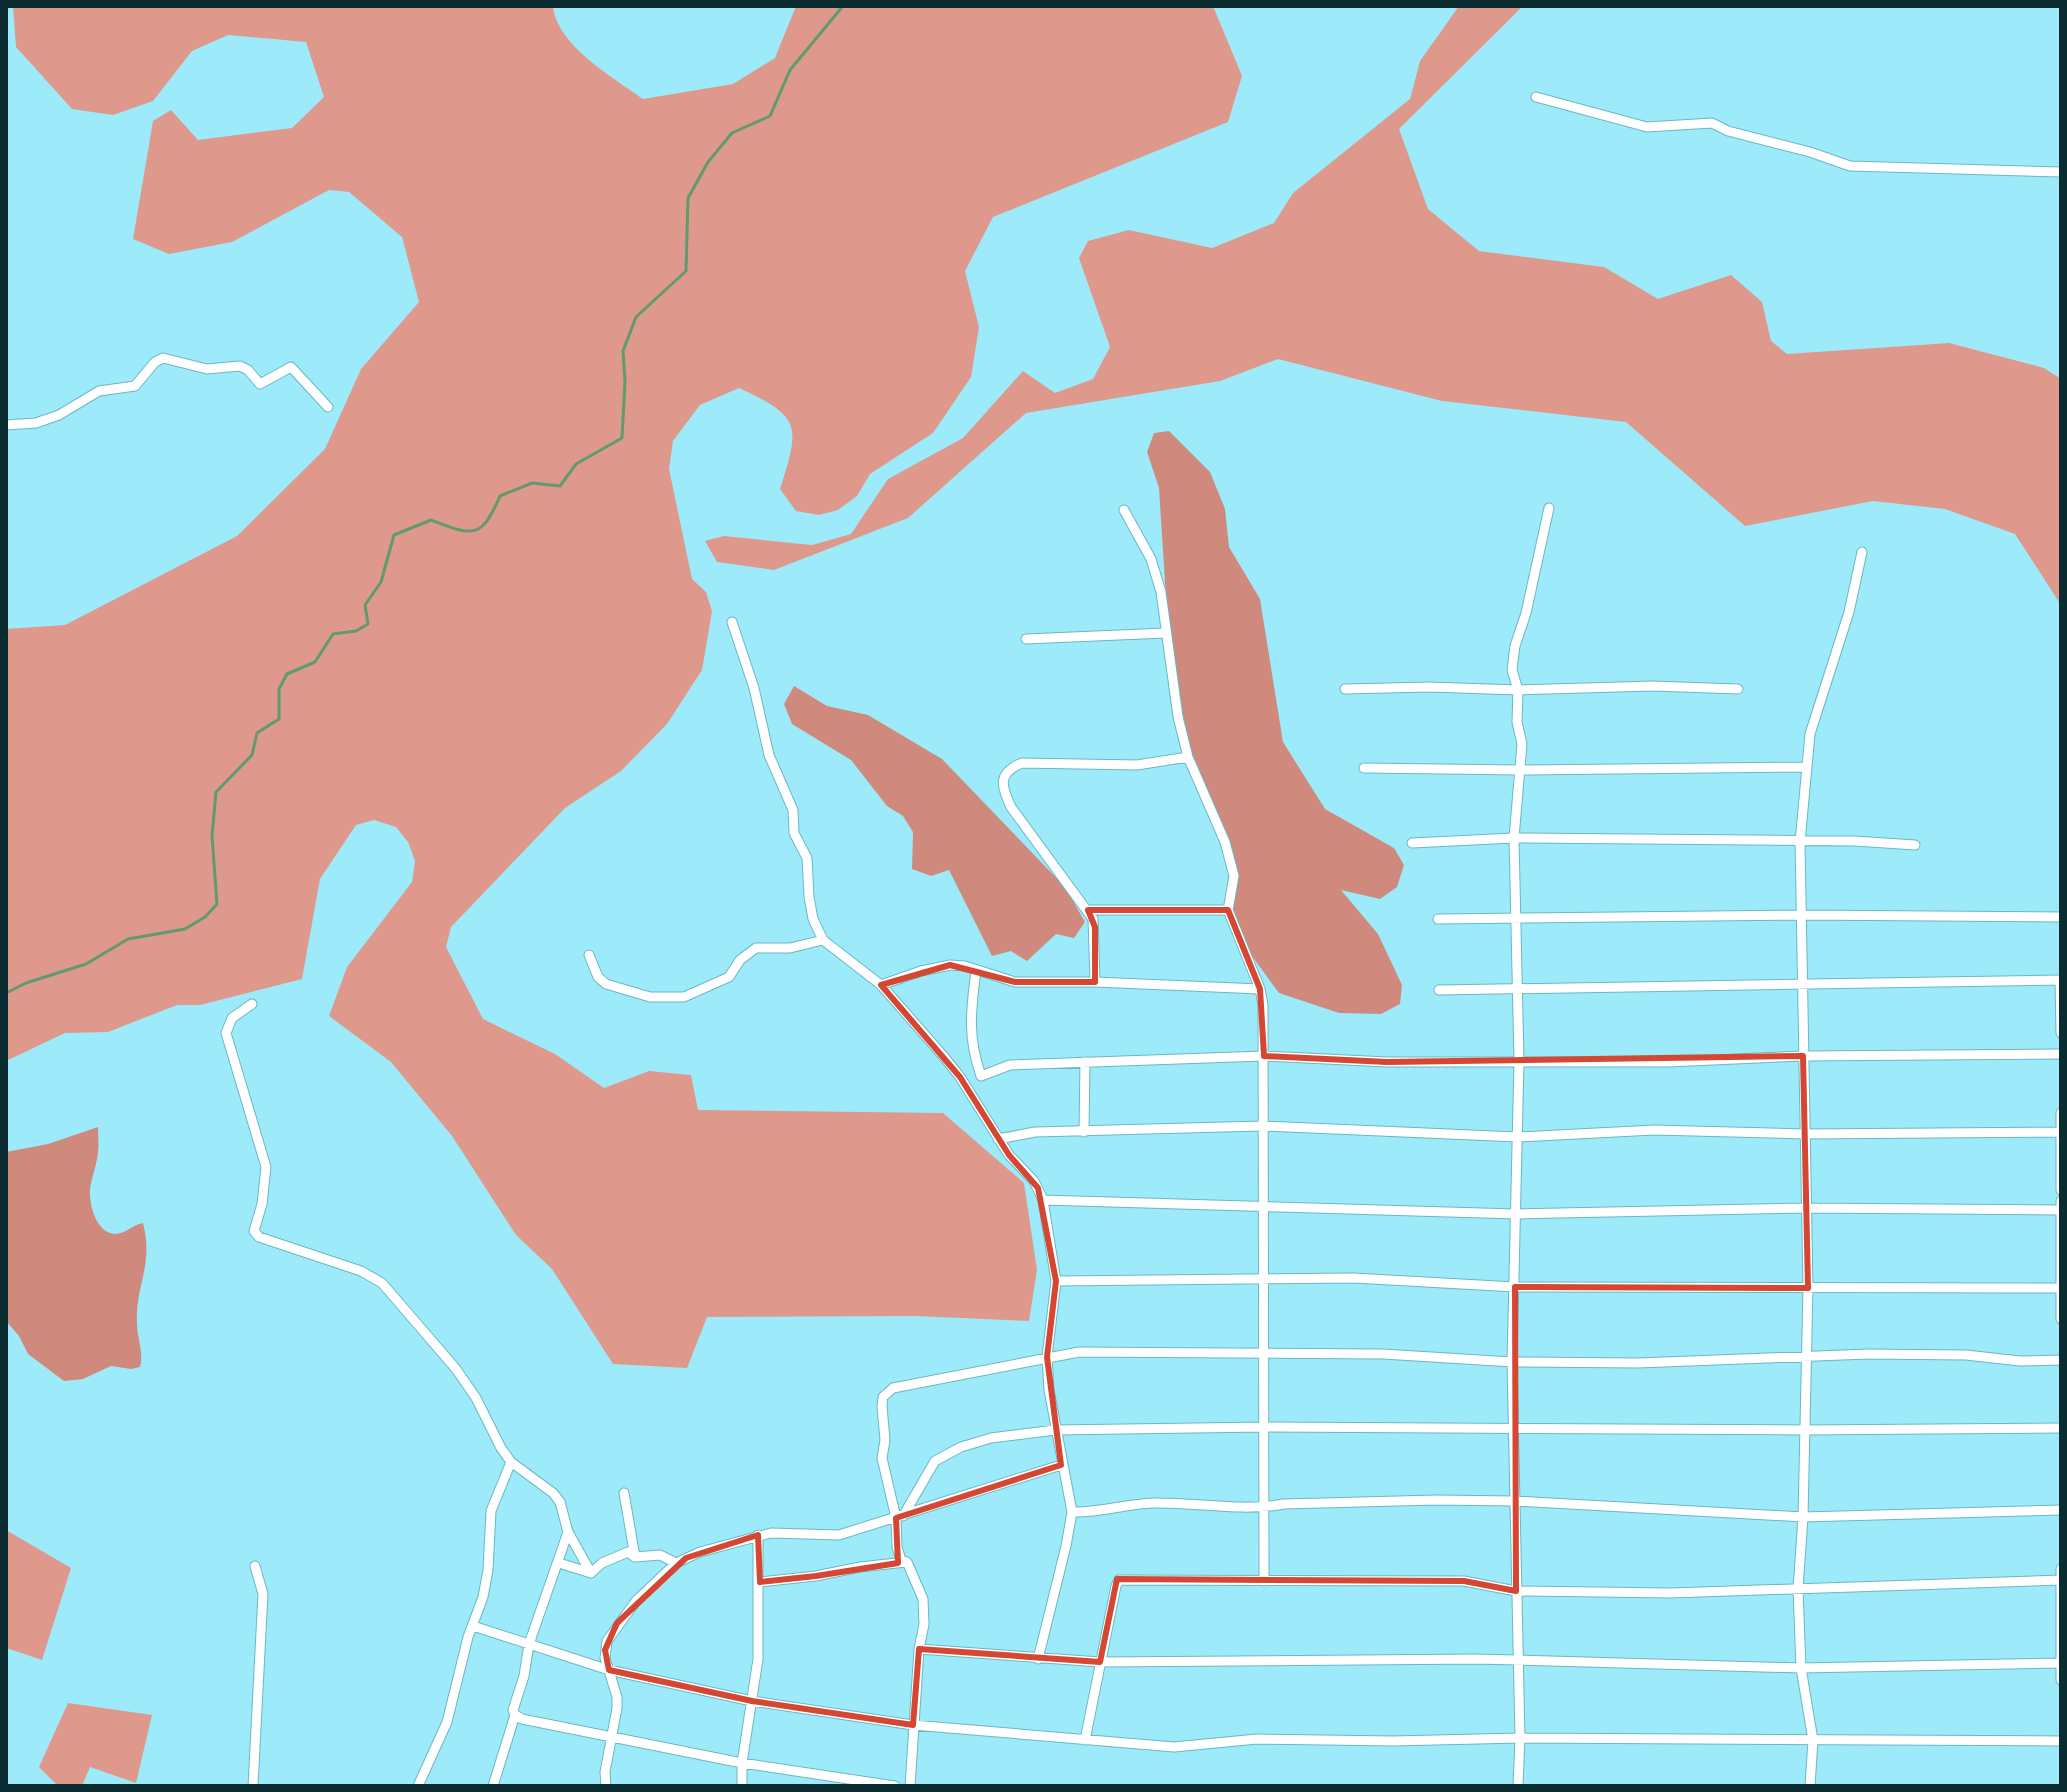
<svg xmlns="http://www.w3.org/2000/svg" width="2067" height="1792" font-family="Lora,serif">
<style>
.green{fill:#df998c}
.forest{fill:#cf8a7d}
.lines{fill:none;stroke-linecap:round;stroke-linejoin:round}
.stream{stroke:#629a6f;stroke-width:3}
.minor-casing{stroke:#6ab7c5;stroke-width:11}
.minor{stroke:#fff;stroke-width:9}
.marked{fill:none;stroke:#d44733;stroke-width:6;stroke-linejoin:round}
</style>
<rect width="100%" height="100%" fill="#9debfa"/>
<path class="green" d="M13,6H553C557,46 613,77 643,99L733,84L775,58L796,6H1213L1242,76L1228,122L993,217L965,271L979,327L971,377L933,433L870,474L857,496L838,510L819,515L796,511L780,489C800,426 802,417 739,388L700,405L673,441L669,469L692,579L706,592L712,611L702,670L667,724L621,771L565,808L451,927L446,947L483,1019L555,1054L604,1088L649,1071L691,1075L698,1110L943,1113L1024,1183L1037,1270L1029,1321L915,1316L707,1317L687,1368L613,1364L552,1269L516,1235L452,1136L391,1062L329,1016L347,967L412,882L415,861L408,842L396,827L374,820L356,825L320,879L302,979L200,1005H177L108,1032L65,1033L6,1061V629L65,625L237,536L325,449L361,369L419,302L402,237L349,192L329,190L232,242L169,254L133,239L153,121L171,110L198,140L292,128L324,97L306,42L228,35L192,51L153,101L113,115L72,109L16,47Z
M1459,6H1523L1399,129L1428,209L1479,251L1604,267L1658,299L1731,275L1762,302L1771,341L1787,354L1949,343L2044,368L2061,379V605L2015,534L1945,509L1873,501L1745,526L1626,422L1442,401L1278,359L1220,381L1026,413L908,518L774,570L717,562L705,541L724,536L812,545L851,534L888,479L963,438L1023,371L1055,393L1093,379L1110,347L1079,258L1088,241L1129,230L1212,248L1274,223L1293,193L1410,99L1420,61Z
M6,1530L71,1568L42,1660L6,1648Z
M68,1703L152,1715L136,1783L90,1767L82,1786H58L39,1767Z"/>
<path class="forest" d="M1169,431L1210,472L1225,509L1229,547L1260,599L1283,742L1325,809L1394,848L1404,865L1397,887L1380,899L1341,890L1378,934L1402,985L1400,1004L1381,1014L1339,1013L1279,993L1244,945L1232,906L1223,831L1190,753L1168,629L1159,488L1147,452L1154,433Z
M794,686L827,706L868,715L942,759L1065,887L1085,922L1074,938L1056,934L1027,961L1011,951L992,956L949,870L931,876L912,869L913,832L903,816L887,806L851,760L792,724L784,704Z
M98,1127C98,1135 99,1144 98,1152C97,1164 92,1176 90,1189C89,1205 96,1233 115,1234C126,1234 132,1225 143,1223C154,1265 135,1286 137,1323C137,1338 144,1352 140,1367L131,1369L111,1366L83,1379L64,1381L28,1354L19,1336L6,1321V1152L48,1144Z"/>
<g class="lines">
<path class="stream" d="M6,993L26,983L86,964L128,939L185,929L205,917L217,904L212,836L216,792L252,755L257,733L279,719V689L287,674L315,662L333,634L356,631L368,624L365,605L381,582L394,535L431,520C473,536 481,540 500,496L532,483L560,486L576,464L622,438L625,382L623,351L636,317L686,271L688,198L708,162L732,133L770,116L790,70L843,6"/>
<defs>
<path id="minor" d="M1536,97L1647,127L1712,123L1728,131L1810,152L1850,166L2061,172
M6,425L36,423L59,415L99,391L135,386L155,362L163,358L207,369L240,366L248,370L260,384L291,367L328,407
M1124,510L1151,559L1161,592L1178,717L1188,757L1225,842L1234,876L1228,910L1260,989L1263,1005L1264,1581
M732,622L754,688L769,755L793,810L794,833L807,858L809,897L813,919L823,940L881,985L945,1058L960,1077L1009,1155L1034,1181L1043,1200L1056,1281L1047,1357L1049,1390L1072,1512L1066,1546L1038,1659
M1026,639L1165,633
M1345,689L1429,687L1518,690L1652,686L1738,689
M1364,768L1520,770L1806,767
M1412,843L1514,838L1855,841L1915,845
M1088,910H1228
M1438,919L1801,915L2061,917
M589,955L598,977L606,984L650,997H684L729,977L740,960L756,948H790L823,940
M976,970C971,1010 967,1036 981,1076L1010,1065L1264,1056L1387,1062H1669L1803,1056L2061,1054
M2060,980L2061,1033
M1095,982L1093,919L1011,807C1001,786 997,773 1022,763L1137,765L1188,757
M881,985L921,971L950,965L965,966L1015,982H1095L1260,989
M1439,990L2061,980
M252,1004L232,1018L226,1033L266,1167L262,1204L254,1231L259,1237L361,1271L382,1283L456,1369L476,1398L501,1448L511,1462L491,1511L488,1570L483,1597L468,1637L447,1722L418,1786
M2061,1113V1190
M1084,1132L1085,1062
M998,1139L1035,1132L1262,1126L1518,1137L1654,1130L1805,1134L2061,1132
M1043,1200L1516,1214L1806,1208L2061,1210
M2061,1201V1319
M1056,1281L1354,1278L1515,1287L2061,1288
M511,1462L553,1493L560,1502L568,1532L529,1644L524,1676L513,1710L515,1715L522,1719L742,1763L895,1786
M624,1493L635,1557
M1072,1512C1100,1513 1125,1504 1153,1503C1197,1502 1240,1512 1284,1504L1436,1500L1514,1501L1803,1517L2061,1510
M903,1516L935,1461L961,1447L991,1438L1055,1430L1264,1427L1803,1430L2061,1428
M568,1532L591,1573
M559,1563L591,1573L602,1563L628,1552L635,1557L660,1555L676,1563
M2061,1569V1680
M760,1582L816,1576L860,1567L906,1562
M473,1626L609,1670L752,1701L913,1725L1174,1747L1257,1739L1393,1741L1520,1738L2061,1741
M919,1649L1100,1662L1477,1659L1801,1668L2061,1663
M1085,1740L1116,1586L1119,1580L1464,1581L1516,1591L1671,1593L2061,1580
M253,1786L263,1594L255,1566
M493,1786L515,1715
M606,1786L605,1772L617,1708V1697L605,1658L607,1641L636,1601L676,1563L700,1552L771,1533L839,1535L1061,1465
M742,1786V1763L758,1659V1535
M910,1786L919,1649L924,1624L923,1599L907,1562L901,1560L897,1547L896,1518L882,1458L885,1440L882,1407L883,1397L893,1388L1079,1352L1383,1354L1512,1362L1638,1363L1868,1354L1966,1355L2020,1361L2061,1360
M1518,1786L1520,1738L1512,1362L1519,1061L1514,838L1522,744L1517,722L1518,690L1512,670L1515,646L1526,613L1549,508
M1810,1786L1813,1740L1801,1668L1798,1589L1803,1517L1808,1288L1800,842L1810,734L1849,612L1862,552"/>
</defs>
<use href="#minor" class="minor-casing"/>
<use href="#minor" class="minor"/>
</g>
<path class="marked" d="M1088,910H1228L1260,989L1264,1056L1387,1062L1803,1056L1808,1288L1515,1287L1516,1591L1464,1581L1117,1579L1100,1662L919,1649L913,1725L752,1701L609,1670L605,1650L617,1623L686,1558L758,1535L760,1582L816,1576L898,1563L896,1518L1061,1465L1047,1357L1056,1281L1038,1188L1009,1155L960,1077L881,985L950,965L1015,982H1095V927Z"/>
<rect width="2067" height="1792" fill="none" stroke="#0b2d32" stroke-width="16"/>
</svg>
